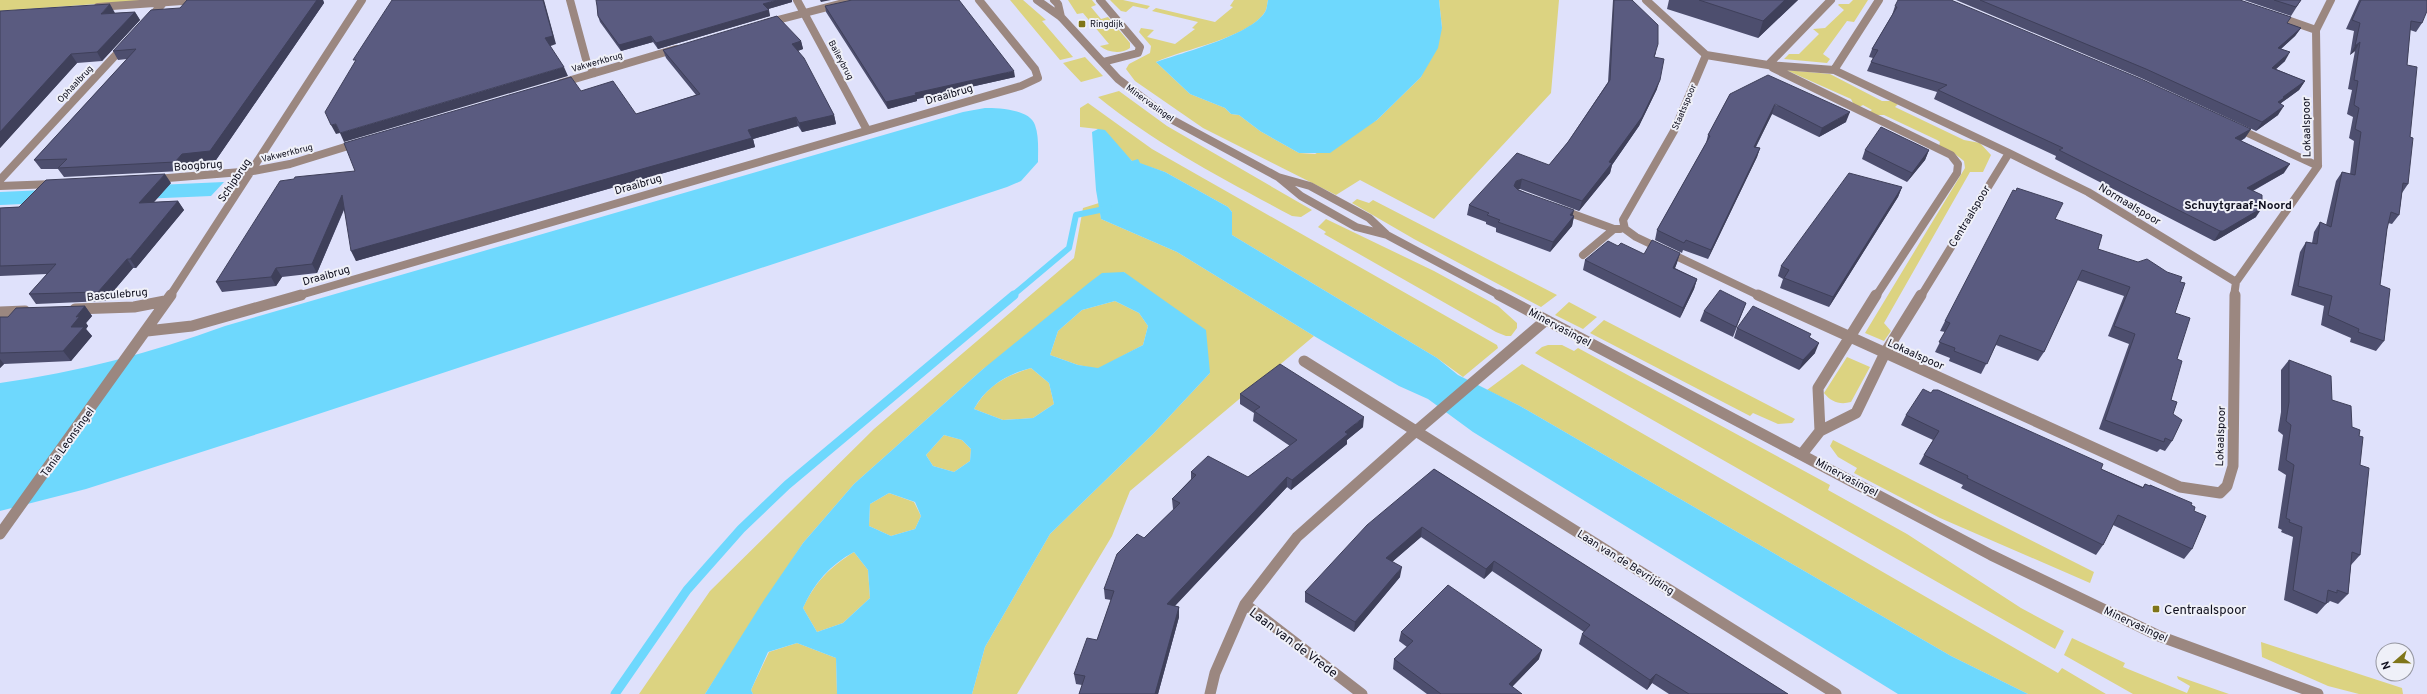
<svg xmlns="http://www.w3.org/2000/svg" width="2427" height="694" font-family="Overpass,sans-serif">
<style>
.green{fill:#dcd381}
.water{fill:#6ed8fd;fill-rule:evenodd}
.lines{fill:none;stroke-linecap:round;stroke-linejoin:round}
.stream-far1{stroke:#6ed8fd;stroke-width:6}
.stream{stroke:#6ed8fd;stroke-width:9}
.minor-far1{stroke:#9b8780;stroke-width:8}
.minor{stroke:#9b8780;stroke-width:11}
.wall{fill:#4d4e6e}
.shaded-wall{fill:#3f405a}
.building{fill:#5a5b80;stroke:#3f405a}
.poi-dot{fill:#7f7518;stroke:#eff0f8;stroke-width:1.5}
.labels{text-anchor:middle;stroke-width:4;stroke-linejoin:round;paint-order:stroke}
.far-poi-label{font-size:9px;fill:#0e0e1d;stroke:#eff0f8;text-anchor:start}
.far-street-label{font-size:9px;fill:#0e0e1d;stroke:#eff0f8}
.street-label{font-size:11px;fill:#0e0e1d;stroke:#eff0f8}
.neighbourhood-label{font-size:12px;font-weight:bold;fill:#0e0e1d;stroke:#eff0f8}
.near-poi-label{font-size:13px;fill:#0e0e1d;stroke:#eff0f8;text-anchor:start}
.near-street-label{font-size:13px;fill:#0e0e1d;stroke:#eff0f8}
</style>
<rect width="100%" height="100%" fill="#dfe1fb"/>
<path class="green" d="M0,0H152L0,11Z
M1010,0H1023L1046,20L1042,21L1073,57L1060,60Z
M1068,0H1092L1096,5L1091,7L1101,19L1108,17L1130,43V48C1122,54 1108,53 1100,46L1109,44L1083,13L1077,14Z
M1110,0H1123L1150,6L1147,9L1133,6L1126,12L1121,11Z
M1234,0H1268C1267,4 1267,9 1265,12C1249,38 1183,49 1156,62L1190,94L1225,108L1231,114L1239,115L1260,131L1299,153L1315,154L1377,120L1421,77L1442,28L1439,0H1559L1551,93L1434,219L1360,180L1336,195L1203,128L1135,81L1126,69L1129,64L1150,53L1151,46L1139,32L1141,28L1154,30L1147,37L1175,44L1195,29L1192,28L1198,22L1152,11L1156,8L1215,22L1233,7L1230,6Z
M1853,0H1868L1854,22L1847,21L1823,54L1830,59L1827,63L1784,59L1789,54H1799L1819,34L1813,29L1825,28L1844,10L1838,5L1839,4H1849Z
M1085,57L1103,76L1081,82L1063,63Z
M1786,70L1830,74L1882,101H1891L1898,104L1895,107L1964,140L1980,143L1991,155L1983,172H1970L1884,323L1891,331L1884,341L1865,333L1965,168L1964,161L1955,154L1939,146L1940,142L1937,140L1884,115H1874L1869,112L1872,110L1863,105L1859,107L1854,105L1851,99Z
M1119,91L1167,126L1312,210L1301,217L1292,216C1225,180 1157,145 1098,97Z
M1088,103L1152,149L1497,345L1498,348L1463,377L1437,358L1232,235V212L1228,207L1165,172L1132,161L1098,129L1080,127V108Z
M1357,199L1369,203L1373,200L1557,295L1541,307L1414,239L1352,203Z
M1099,203L1101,219L1177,252L1314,336L1130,491L1112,536L1017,694H972L985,647L1050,534L1154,433L1210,373L1124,272L983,369L854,484L803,543L705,694H639L710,591L874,429L1074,258L1083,208Z
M1326,219L1434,271L1498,306L1517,323V328L1511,336H1506L1496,332L1324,234L1326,232L1318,227Z
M1115,301L1139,313L1148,326L1143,345L1098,369L1078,365L1050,355L1058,331L1082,310Z
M1569,302L1597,317L1583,329L1555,315Z
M1604,320L1795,419L1792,423L1778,424L1753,413L1750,416L1590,333Z
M1548,345H1562L1574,351L1578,348L1830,485L1828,490L1907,534L2021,608L2064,631L2055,649L1535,353L1542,347Z
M1847,357L1870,367L1851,402C1840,405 1831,402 1824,393Z
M1522,364L2058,673L2062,668L2106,694H2028L1951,656L1520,406L1487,390Z
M1031,368L1049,383L1054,404L1033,418L1003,420L974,409C988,385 1005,376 1031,368Z
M944,435L962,440L971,449L970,461L954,472L933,466L926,455Z
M1833,440L2094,572L2090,583L1940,518L1854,473L1857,468L1838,457L1830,446Z
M889,493L914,502L921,516L915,529L891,536L869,526L870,504Z
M854,552L868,570L870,598L843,623L817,632L803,608C815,582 830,567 854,552Z
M2072,638L2125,663L2123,667L2187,693L2190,686L2178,679L2177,676L2229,694H2133L2064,655Z
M2261,642L2402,688L2403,694H2359L2328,686L2262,657Z
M797,643L836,658L837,694H753L751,690L769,652Z"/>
<path class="water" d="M1268,0H1439L1442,28L1438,48L1421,77L1377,120L1330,153H1299L1260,131L1239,115L1231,114L1225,108L1190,94L1156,62C1182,53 1251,35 1265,12C1267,9 1267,4 1268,0Z
M985,108C998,108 1030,109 1035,125C1039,136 1038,150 1038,162L1021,181L1007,187L276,428L86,489L0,511V383C78,372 151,353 225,326L963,112Z
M1098,129L1105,130L1132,161L1138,159L1140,163L1165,172L1228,207L1232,212V235L1437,358L1458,375L1520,406L1951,656L2028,694H1898L1473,432L1428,399L1399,386L1314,336L1177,252L1101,219L1096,190L1092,132Z
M224,182L211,196L0,205V192Z
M1124,272L1206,330L1210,373L1154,433L1050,534L985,647L972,694H837L836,658L797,643L768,652L751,690L753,694H705L764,600L803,543L854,484L983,369L1090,282L1102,273ZM1115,301L1139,313L1148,326L1143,345L1098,368L1078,365L1050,355L1058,331L1082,310ZM1031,368L1049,383L1054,404L1033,418L1003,420L974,409C986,387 1007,374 1031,368ZM944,435L962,440L971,449L970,461L954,472L933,466L926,455ZM889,493L915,502L921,516L915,529L891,536L869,526L870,504ZM854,552L868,570L870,598L843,623L817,632L803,608C814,583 830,565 854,552Z"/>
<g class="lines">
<path class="stream-far1" d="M1012,296L1069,248L1076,215L1109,208"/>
<path class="stream" d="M615,694L687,590L741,529L787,485L1014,295"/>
<path class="minor-far1" d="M570,0L587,63L595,73
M797,0L867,130
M1037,0L1061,17L1118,79L1169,118L1278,177L1310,186L1369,218L1386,234
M1054,0L1058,4L1061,17
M1100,0L1140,47L1138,53L1103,62
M1646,0L1706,55L1674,131L1623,220L1625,229L1636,237L1760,296
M98,7L196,0
M2276,16L2316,30
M148,20L164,2
M766,23L855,0
M1706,55L1768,65L1834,70L2009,153L1921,296
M1768,65L1831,0
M1773,68L1951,155L1958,164L1957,173L1876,296
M1834,70L1879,0
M561,83L676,49
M2237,128L2318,166
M2009,153L2088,192L2236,282
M1278,177L1301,196L1356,227L1387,235L1501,296
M156,179L253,171L290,164L358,143
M0,180L125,45
M0,186L54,184
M1562,210L1614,229
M1583,255L1614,229H1620
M170,296L362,0
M297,296L1021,86L1038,78L1035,69L979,0
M2234,296L2236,282L2318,166L2316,30L2331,0"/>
<path class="minor" d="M1499,295L1991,555L2159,636L2318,694
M1758,295L2180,487L2220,493L2227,486L2233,466L2235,295
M75,309L134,307L165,301
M0,312L25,311
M147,331L192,326L301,295
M1304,361L1836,694
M1820,431L1818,388L1876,295
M1802,454L1820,431L1856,413L1885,353L1921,295
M0,534L171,295
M1245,604L1362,694
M1210,694L1215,673L1245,604L1297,537L1416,431L1546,320"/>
</g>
<path class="wall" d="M191,0H323L324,3L216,160L187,164L181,171L64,177L58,169H41L34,160L127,59L118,60L113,51L180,8Z
M1613,0H1632L1656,53L1654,58L1657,89L1639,126L1612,165L1610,173L1579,211L1520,189H1518L1574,216L1572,226L1550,252L1496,232V228L1486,224V222L1467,215L1469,205L1549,165L1568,142L1608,82Z
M1669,0H1798L1758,38L1667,9Z
M1956,0H2240L2287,23L2301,28L2295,36L2281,49L2285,61L2276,69L2305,81L2299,90L2281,103L2278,115L2256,131L2141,78Z
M2244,0H2301L2291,16Z
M2359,0H2427L2422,23L2416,32L2410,30L2407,65L2410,137L2408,184L2402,193L2399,215L2392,224L2388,223L2387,229L2380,285L2384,341L2376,351L2350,342L2351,338L2321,325L2324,306L2291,295L2300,252L2306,242L2312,243L2314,232L2320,222L2326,225L2336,181L2342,172L2350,174L2354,141L2349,138L2353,117L2347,114L2352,90L2348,89L2355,51L2350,55L2354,31L2346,29Z
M792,2L768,9L770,16L658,49L653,42L621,51L600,22L598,16L597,6Z
M825,6L1015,77L917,99V101L888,109L826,12Z
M1895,6L2251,129L2245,138L2241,141L2284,173L2253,191L2256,217L2217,240L2214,241L2055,159L2056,156L1934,99L1937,92L1867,71L1871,62L1873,58L1869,57L1872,49L1892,15Z
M0,11L115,13L135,12L140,20L102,61L77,63L0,148Z
M801,41L803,49L798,51L834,115L836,124L802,132L798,126L753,139L755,147L356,261L344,210L317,273L282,277L276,286L222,292L216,282L355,171L581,91L636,114L696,95L666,58L663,50Z
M1730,94L1846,122L1819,137L1772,114L1756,147L1760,148L1757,157L1708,259L1683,250L1682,253L1655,240L1657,230L1706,143L1708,135Z
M1865,150H1929L1925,160L1907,182L1862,159Z
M171,183L154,202L178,201L184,210L136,268H133L105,301L36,304L29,294L47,274L0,276V208L19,207Z
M1902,187L1898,197L1829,307L1780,288L1783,279L1778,276L1781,266Z
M2055,219L2098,249L2180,282L2175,313L2177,359L2171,400L2173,414L2172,441L2165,451L2160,449L2157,452L2099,429L2129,344L2108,336L2124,296L2077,280L2044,352L2038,361L1996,345L1981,374L1949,361L1950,358L1935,352L1945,332L1940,331L1945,321Z
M1680,253L1675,268L1697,279L1694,289L1680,318L1583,270L1585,260L1644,254Z
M1746,303L1733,337L1700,321L1704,311Z
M85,306L92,316L86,323L88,326L86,329L92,336L71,361L4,364L0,368V317H8Z
M1737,328L1810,338L1815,353L1799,370L1734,338Z
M2289,360L2332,400L2352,427L2359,436L2360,555L2351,565L2348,594L2338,604L2330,601L2328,603H2327L2326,604L2317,614L2284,600L2293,537L2281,532L2282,530L2278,528L2286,475L2278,470L2283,435L2278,431L2281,412V370Z
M1240,394L1363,427L1347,440V444L1291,490L1287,487L1175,606L1179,607V617L1158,694H1079L1082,685L1076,684L1074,674L1097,640L1111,600L1105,599L1104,589L1144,538L1174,509H1173L1172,499L1191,479V472L1248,477L1290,446L1253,421L1254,413L1240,404Z
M1906,415L2101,469L2143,487L2145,484L2149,486L2150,485L2191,505L2194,511L2192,549L2184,559L2113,525L2103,545L2096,555L1961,488L1963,485L1919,464L1924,455L1933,440L1901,425Z
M1434,469L1788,694H1669L1652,683L1647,690L1579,644L1582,634L1584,632L1492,571L1484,579L1421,537L1392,562L1400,577L1354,632L1305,602V592Z
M1401,632L1539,659L1512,687L1522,694H1427L1393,669L1394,659L1407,647L1399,641Z"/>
<path class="shaded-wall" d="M313,0H323L324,3L216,160L187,164L181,171L175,162Z
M543,0H544L556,44L548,47L545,38Z
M777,0H792V2L765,10L763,4Z
M820,0H831L821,2Z
M1785,0H1798L1758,38L1763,21Z
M110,4L115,13L101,14Z
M769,10L770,16L658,49L656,43Z
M135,12L140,20L102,61L97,52Z
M2301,28L2295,36L2273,56L2278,48Z
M651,36L653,42L621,51L619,45Z
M801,41L803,49L794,52L792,44Z
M2360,42L2355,51L2350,55L2355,46Z
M2290,52L2285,61L2267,77L2272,68Z
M71,54L77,63L0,148V132Z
M564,67L568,76L344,142L340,133Z
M1014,71L1015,77L917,99V101L888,109L886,102L915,93Z
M1660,80L1657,89L1639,126L1612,165L1610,173L1579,211L1582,201L1609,162Z
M2305,81L2299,90L2281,103L2279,107L2278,102L2283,97Z
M1775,104L1772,114L1751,156L1754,147Z
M2284,106L2278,115L2256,131L2262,122Z
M1850,112L1846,122L1819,137L1822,128Z
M834,115L836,124L802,132L799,123Z
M796,117L798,126L753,139L755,147L356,261L351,251L748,130Z
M336,124L340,133L336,134L331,125Z
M2251,129L2245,138L2229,147L2235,138Z
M1760,148L1757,157L1708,259L1711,250Z
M1929,150L1925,160L1907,182L1912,173Z
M2290,164L2284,173L2241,197L2247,188Z
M165,174L171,183L145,212L139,203Z
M1522,179L1520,189L1514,190V186L1516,181Z
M1902,187L1898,197L1829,307L1833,297Z
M342,195L346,204L317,273L312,264Z
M178,201L184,210L136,268L130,259Z
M2262,208L2256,217L2217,240L2214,241L2220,231Z
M1574,210L1572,218L1574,216L1572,226L1550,252L1553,242L1570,215Z
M1680,253L1677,263L1671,278L1673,268Z
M127,259L133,268L105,301L98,292Z
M276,268L282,277L276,286L271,277Z
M1697,279L1694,289L1680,318L1683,308Z
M85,306L92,316L86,323L88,326L86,329L92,336L71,361L63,351L71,327L76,317Z
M1819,343L1815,353L1799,370L1803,360Z
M0,359L4,364L0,368Z
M1364,417L1363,427L1347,440V444L1291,490L1292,480L1345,432Z
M1287,477V487L1167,614V604Z
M1422,527L1421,537L1385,568L1386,558Z
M1494,561L1492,571L1484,579L1486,569Z
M1402,567L1400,577L1354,632L1355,622Z
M1179,607V617L1158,694H1155Z
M1542,650L1539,659L1506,693L1509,684Z
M1656,674L1652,683L1647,690L1650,680Z"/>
<path class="building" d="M187,0H317L210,151L182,154L175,162L58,168L67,159L34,160L136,49L113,51L151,10L180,8Z
M392,0H543L553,36L545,38L564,67L340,133L336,124L331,125L325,112L356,60H353Z
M596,0H777L763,4L769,10L656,43L651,36L619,45L598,16L597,6Z
M852,0H959L1014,71L915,93L916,95L886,102L825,6Z
M1614,0H1632L1658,25V44L1654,57L1664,59L1660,80L1642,117L1609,162L1612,163L1582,201L1522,179L1516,181L1514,186L1518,190L1574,210L1570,215L1574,216L1553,242L1498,222L1500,220L1487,215L1489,213L1469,205L1517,153L1549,165L1568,142L1610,80Z
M1699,0H1785L1763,21Z
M1898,0H1951L2141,79L2251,129L2235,138L2290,164L2247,188L2262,195V208L2223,231H2220L2059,150L2063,148L1938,90L1947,85L1871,62L1878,50L1872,49L1897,7L1895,6Z
M1980,0H2240L2291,17L2287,23L2301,28L2278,48L2290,52L2272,68L2305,81L2283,97L2284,98L2278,102L2284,106L2262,122L2146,69Z
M2274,0H2301L2296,7Z
M2361,0H2427V11L2422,23L2411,21L2407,65L2417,67L2410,137L2413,138L2408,184L2403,183L2399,215L2391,212L2387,229L2380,285L2390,289L2384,341L2358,332L2359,329L2328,315L2332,296L2298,286L2306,242L2317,244L2320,222L2331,227L2342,172L2355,175L2361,132L2355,129L2359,108L2354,105L2358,81L2354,80L2360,42L2355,46L2360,23L2352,20Z
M110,4L101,14L135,12L97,52L71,54L0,132V11Z
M777,16L801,41L792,44L804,58L834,115L799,123L796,117L748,130L752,138L351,251L342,195L312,264L276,268L271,277L216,282L280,181L294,179L295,177L355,171L344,143L571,77L581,91L613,81L636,114L700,94L663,50Z
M1768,75L1850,112L1822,128L1775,104L1754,147L1760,148L1711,250L1686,240L1684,243L1657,230L1710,136L1708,135L1730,94Z
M1881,127L1929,150L1912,173L1865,150Z
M1849,173L1902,187L1833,297L1784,278L1789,270L1781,266Z
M165,174L139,203L178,201L130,259H127L98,292L29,294L56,264L0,266V208L19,207L46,180Z
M2017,188L2063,203L2055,219L2102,235L2098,249L2138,262L2147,259L2167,272L2182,277L2180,282L2185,283L2175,313L2190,318L2177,359L2182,361L2171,400L2177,402L2173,414L2182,420L2172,441L2165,438L2164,442L2105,420L2135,334L2114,326L2130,287L2082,270L2044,352L2000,335L1987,364L1954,351L1955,348L1939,342L1950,323L1945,321L2013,190L2016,191Z
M1652,240L1680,253L1673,268L1697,279L1683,308L1585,260L1608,241L1618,246L1621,243L1644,254Z
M1720,290L1746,303L1736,327L1704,311Z
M85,306L76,317L80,316L71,327H84L63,351L0,353V317H8L16,308Z
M1753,306L1811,334L1809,337L1819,343L1803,360L1737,328Z
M2289,360L2331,376L2332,400L2351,406L2352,427L2360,430L2359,436L2363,437L2360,465L2369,468L2360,555L2352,552L2348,594L2337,590V593L2328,590L2326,604L2293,590L2302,527L2289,522L2290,520L2286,518L2294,465L2286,460L2291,425L2286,421L2289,402Z
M1280,364L1364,417L1345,432L1348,434L1292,480L1287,477L1167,604L1179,607L1155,694H1079L1085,676L1074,674L1087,638L1097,640L1114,591L1104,589L1117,554L1137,534L1144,538L1180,503L1172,499L1196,475L1191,472L1208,456L1248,477L1297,440L1254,411L1260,407L1240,394Z
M1923,389L1931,393L1933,390H1938L2103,464L2101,469L2143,488L2145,484L2150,486V485L2192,503L2191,505L2195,507L2194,511L2206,516L2192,549L2118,515L2103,545L1967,478L1968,476L1924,455L1939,431L1906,415Z
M1434,469L1788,694H1689L1656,674L1650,680L1582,634L1590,625L1494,561L1486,569L1422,527L1386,558L1402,567L1355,622L1305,592L1367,525Z
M1448,585L1542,650L1509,684L1522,694H1441L1394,659L1413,641L1401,632Z"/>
<g class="poi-dot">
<rect x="1078" y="20" width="8" height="8" rx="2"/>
<rect x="2152" y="605" width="8" height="8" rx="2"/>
</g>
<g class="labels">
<g class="far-poi-label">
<text x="1090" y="27">Ringdijk</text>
</g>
<g class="far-street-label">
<text transform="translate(841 60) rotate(62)" y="3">Baileybrug</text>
<text transform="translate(597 62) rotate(-16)" y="3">Vakwerkbrug</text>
<text transform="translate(75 84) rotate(-47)" y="3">Ophaalbrug</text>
<text transform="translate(1150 103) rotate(36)" y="3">Minervasingel</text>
<text transform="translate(1684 107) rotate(-67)" y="3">Staatsspoor</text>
<text transform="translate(287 153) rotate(-14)" y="3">Vakwerkbrug</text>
</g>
<g class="street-label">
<text transform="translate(949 94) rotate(-16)" y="4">Draaibrug</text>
<text transform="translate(2306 127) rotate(-91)" y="4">Lokaalspoor</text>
<text transform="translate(198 165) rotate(-4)" y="4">Boogbrug</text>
<text transform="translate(234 180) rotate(-56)" y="4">Schipbrug</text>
<text transform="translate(638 184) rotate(-16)" y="4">Draaibrug</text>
<text transform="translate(2130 204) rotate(31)" y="4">Normaalspoor</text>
<text transform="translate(1969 216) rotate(-59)" y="4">Centraalspoor</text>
<text transform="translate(326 275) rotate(-16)" y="4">Draaibrug</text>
<text transform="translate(117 294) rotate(-5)" y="4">Basculebrug</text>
<text transform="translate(1560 327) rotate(28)" y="4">Minervasingel</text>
<text transform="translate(1916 354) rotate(24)" y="4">Lokaalspoor</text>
<text transform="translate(2220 436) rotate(-88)" y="4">Lokaalspoor</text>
<text transform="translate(67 442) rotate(-54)" y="4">Tania Leonsingel</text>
<text transform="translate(1847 477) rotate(28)" y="4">Minervasingel</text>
<text transform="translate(1626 562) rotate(32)" y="4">Laan van de Bevrijding</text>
<text transform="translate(2136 624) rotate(25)" y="4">Minervasingel</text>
</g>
<g class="neighbourhood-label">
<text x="2238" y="209">Schuytgraaf-Noord</text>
</g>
<g class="near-poi-label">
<text x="2164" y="614">Centraalspoor</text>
</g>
<g class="near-street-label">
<text transform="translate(1294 642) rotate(37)" y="5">Laan van de Vrede</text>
</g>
</g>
<g transform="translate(2395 662) rotate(250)"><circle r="19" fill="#eff0f8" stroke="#9596a0"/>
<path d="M0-3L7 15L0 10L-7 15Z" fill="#7f7518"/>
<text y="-6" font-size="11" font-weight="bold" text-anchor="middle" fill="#0e0e1d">N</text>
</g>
</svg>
